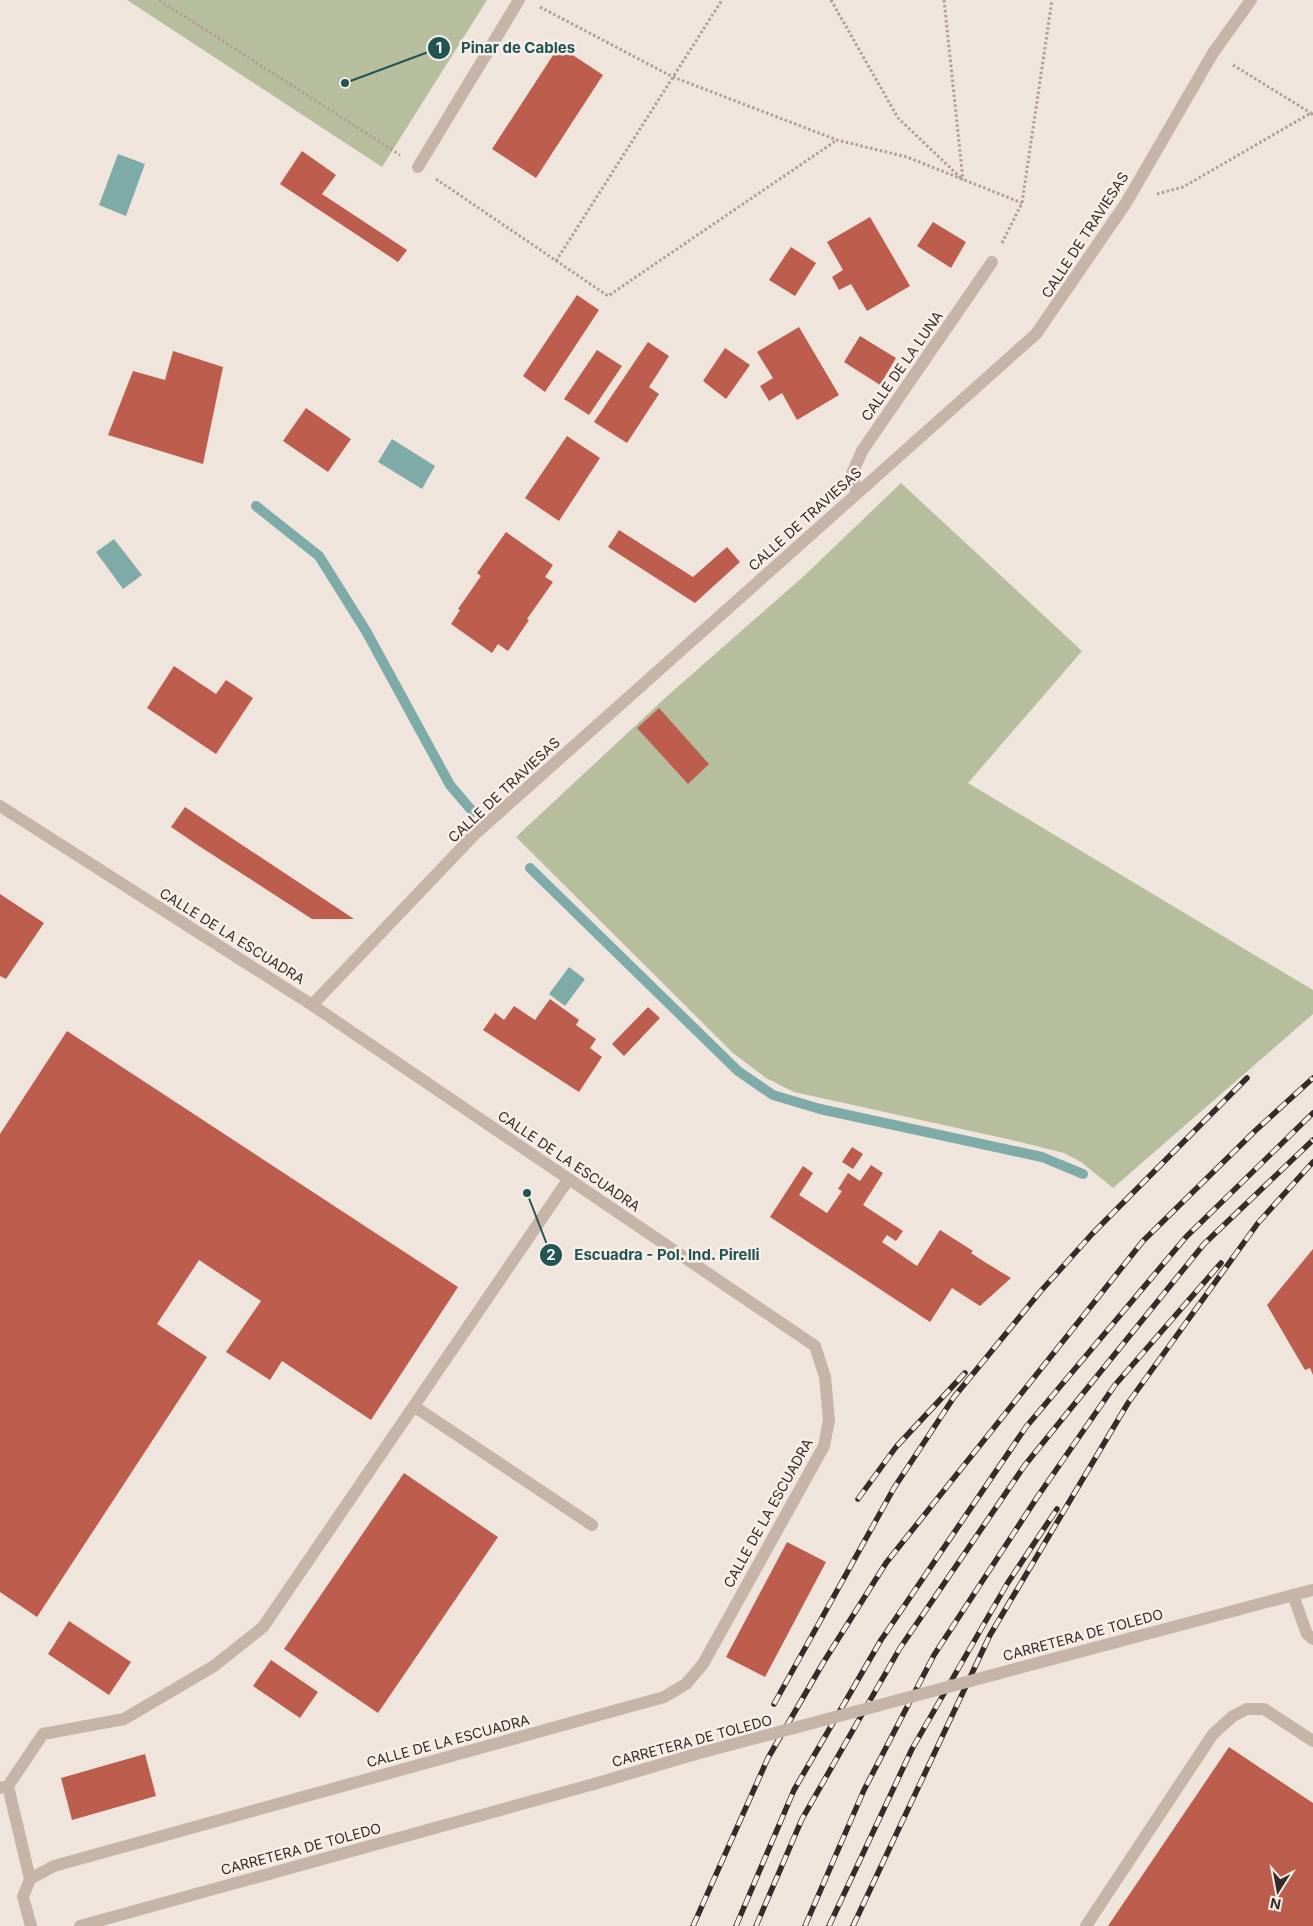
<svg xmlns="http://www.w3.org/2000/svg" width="1313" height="1926" font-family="Inter,sans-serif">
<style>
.green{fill:#b7be9e}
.water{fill:#7eaba8}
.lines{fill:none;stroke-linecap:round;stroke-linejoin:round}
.stream{stroke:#7eaba8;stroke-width:10}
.building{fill:#bd5d4e}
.path{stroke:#b39e94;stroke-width:3;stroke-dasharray:2.5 2.5;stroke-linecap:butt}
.minor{stroke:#c7b4a9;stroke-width:12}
.rail-casing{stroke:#352b29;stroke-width:5.5}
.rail{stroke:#f8efe9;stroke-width:4;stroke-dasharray:11;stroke-linecap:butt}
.minor-bridge{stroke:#c7b4a9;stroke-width:12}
.labels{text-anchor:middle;stroke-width:5;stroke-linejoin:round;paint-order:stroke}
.street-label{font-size:14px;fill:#352b29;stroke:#f8efe9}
.leader{fill:none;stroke:#215452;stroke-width:2}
.callout-dot{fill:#215452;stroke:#f8efe9;stroke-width:2}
.mark-label{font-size:15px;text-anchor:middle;font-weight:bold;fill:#fff}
.callout-label{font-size:15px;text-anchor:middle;font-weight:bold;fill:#215452;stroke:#f8efe9;stroke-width:5;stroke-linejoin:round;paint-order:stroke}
</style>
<rect width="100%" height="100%" fill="#f0e5dd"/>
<path class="green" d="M127,0H487L382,167Z
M901,483L1082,651L968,783L1313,990V1014L1113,1188L1081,1162L1064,1153L1016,1141L794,1092L766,1078L733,1053L516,837L665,698L804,576Z"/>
<path class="water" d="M118,154L145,164L126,216L99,205Z
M392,439L435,466L422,489L378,462Z
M114,539L142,575L123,589L96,552Z
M569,967L585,979L565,1006L549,994Z"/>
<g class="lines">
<path class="stream" d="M256,506L319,556L366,631L450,785L473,812
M530,868L738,1071L773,1095L820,1109L1042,1157L1083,1174"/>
</g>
<path class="building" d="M559,46L603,75L536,178L492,149Z
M302,151L336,175L322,194L407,250L398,262L280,184Z
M870,217L910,286L867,311L851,284L839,290L832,277L843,270L827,242Z
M933,222L966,242L951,268L917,246Z
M791,247L816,263L795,296L769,280Z
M577,295L599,310L545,392L523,376Z
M799,327L839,395L797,420L782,393L769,401L760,386L773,378L757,352Z
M860,336L896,358L880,385L844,362Z
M648,342L669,356L649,387L659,394L627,443L594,422Z
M725,348L750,365L726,399L703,381Z
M597,350L622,366L589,415L564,399Z
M173,351L223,367L203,464L108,435L133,371L165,380Z
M306,408L351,439L328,472L283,441Z
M567,436L600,458L559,521L525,498Z
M619,530L693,577L727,547L740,562L695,603L608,547Z
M506,532L553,565L545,577L553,582L527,619L529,620L508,651L498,644L492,653L451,624L460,610L458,609L481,576L477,573Z
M174,666L216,694L226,680L253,698L216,754L147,708Z
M659,708L709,764L688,784L637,728Z
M185,807L212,825L354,919H312L199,846L171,827Z
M0,894L44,923L6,979L0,976Z
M550,999L579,1020L576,1025L596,1039L590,1048L602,1057L579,1092L483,1030L495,1013L504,1020L514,1006L535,1020Z
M648,1007L660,1018L624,1056L612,1044Z
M67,1031L458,1287L371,1420L282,1361L270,1380L226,1352L261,1301L199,1260L157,1324L207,1357L37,1617L0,1592V1134Z
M852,1147L863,1154L853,1169L842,1162Z
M871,1165L883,1173L863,1205L903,1231L896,1241L887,1235L882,1242L917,1266L940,1230L973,1251L971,1253L983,1261L1011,1278L980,1306L952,1288L930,1322L770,1217L803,1166L813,1173L799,1195L827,1213L842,1191L838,1189L848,1173L860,1181Z
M1313,1249V1375L1310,1368L1305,1370L1267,1305Z
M404,1473L498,1537L378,1713L284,1649Z
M787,1542L826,1562L765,1677L726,1657Z
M69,1621L131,1662L109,1695L48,1654Z
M271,1660L318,1692L300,1718L253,1686Z
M1229,1747L1313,1803V1926H1108Z
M145,1754L156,1796L72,1820L61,1778Z"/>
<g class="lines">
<path class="path" d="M159,0L400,155
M831,0L898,118L961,178
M944,0L963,180
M540,7L673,77L837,140L907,157L1022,203
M1233,65L1311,113
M436,179L608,296L837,140
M1157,194L1183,187L1311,113L1313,115
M1002,243L1022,203L1052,0
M556,261L722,0"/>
<path class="minor" d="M418,167L519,0
M857,493L852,474L862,451L992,262
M0,806L312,1005L815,1346L825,1377L829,1420L824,1446L703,1664L686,1684L664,1697L54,1866L30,1879L23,1897L31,1926
M312,1005L474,835L1036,334L1126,203L1213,53L1251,0
M415,1407L592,1525
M1293,1595L1307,1634L1313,1639
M8,1786L30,1879
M0,1788L8,1786L43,1734L124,1719L214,1666L263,1627L568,1180
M80,1926L594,1784
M1086,1926L1213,1734L1233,1716L1247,1709H1264L1313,1741"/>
<defs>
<path id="rail" d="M858,1499L896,1447L965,1373
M774,1704L894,1488L954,1397L1040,1292L1092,1234L1247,1078
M693,1926L768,1758L823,1663L886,1563L1143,1241L1256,1130L1313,1078
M736,1926L794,1790L881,1640L1026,1427L1186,1237L1313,1113
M756,1926L802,1819L900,1648L1025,1465L1204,1244L1313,1140
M805,1926L864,1790L934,1655L1038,1496L1115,1385L1221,1263
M829,1926L912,1749L1007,1584L1057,1509
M853,1926L990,1635L1128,1403L1258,1223L1313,1162"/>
</defs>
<use href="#rail" class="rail-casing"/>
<use href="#rail" class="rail"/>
<path class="minor-bridge" d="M594,1784L696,1754L1312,1590"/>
</g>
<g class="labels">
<g class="street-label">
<text transform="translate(1085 235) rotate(-57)" y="5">CALLE DE TRAVIESAS</text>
<text transform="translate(902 366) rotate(-55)" y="5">CALLE DE LA LUNA</text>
<text transform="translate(805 519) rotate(-42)" y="5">CALLE DE TRAVIESAS</text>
<text transform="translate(504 790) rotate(-43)" y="5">CALLE DE TRAVIESAS</text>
<text transform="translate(232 936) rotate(32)" y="5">CALLE DE LA ESCUADRA</text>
<text transform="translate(569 1161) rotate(34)" y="5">CALLE DE LA ESCUADRA</text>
<text transform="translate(768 1513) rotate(-61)" y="5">CALLE DE LA ESCUADRA</text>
<text transform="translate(1083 1635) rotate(-15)" y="5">CARRETERA DE TOLEDO</text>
<text transform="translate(448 1741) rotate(-15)" y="5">CALLE DE LA ESCUADRA</text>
<text transform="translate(692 1741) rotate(-15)" y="5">CARRETERA DE TOLEDO</text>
<text transform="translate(301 1849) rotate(-15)" y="5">CARRETERA DE TOLEDO</text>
</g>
</g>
<path class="leader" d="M345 83L439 48M527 1193L551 1255"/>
<g class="callout-dot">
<circle cx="345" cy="83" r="5"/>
<circle cx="527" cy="1193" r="5"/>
<circle cx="439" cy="48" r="12"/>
<circle cx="551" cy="1255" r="12"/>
</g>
<g class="mark-label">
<text x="439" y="53">1</text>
<text x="551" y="1260">2</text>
</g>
<g class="callout-label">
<text x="518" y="53">Pinar de Cables</text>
<text x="667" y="1260">Escuadra - Pol. Ind. Pirelli</text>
</g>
<g transform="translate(1278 1891) rotate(191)" stroke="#f8efe9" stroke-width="4" paint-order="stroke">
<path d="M0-4L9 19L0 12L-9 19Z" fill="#352b29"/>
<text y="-8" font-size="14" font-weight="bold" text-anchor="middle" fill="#352b29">N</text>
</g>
</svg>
